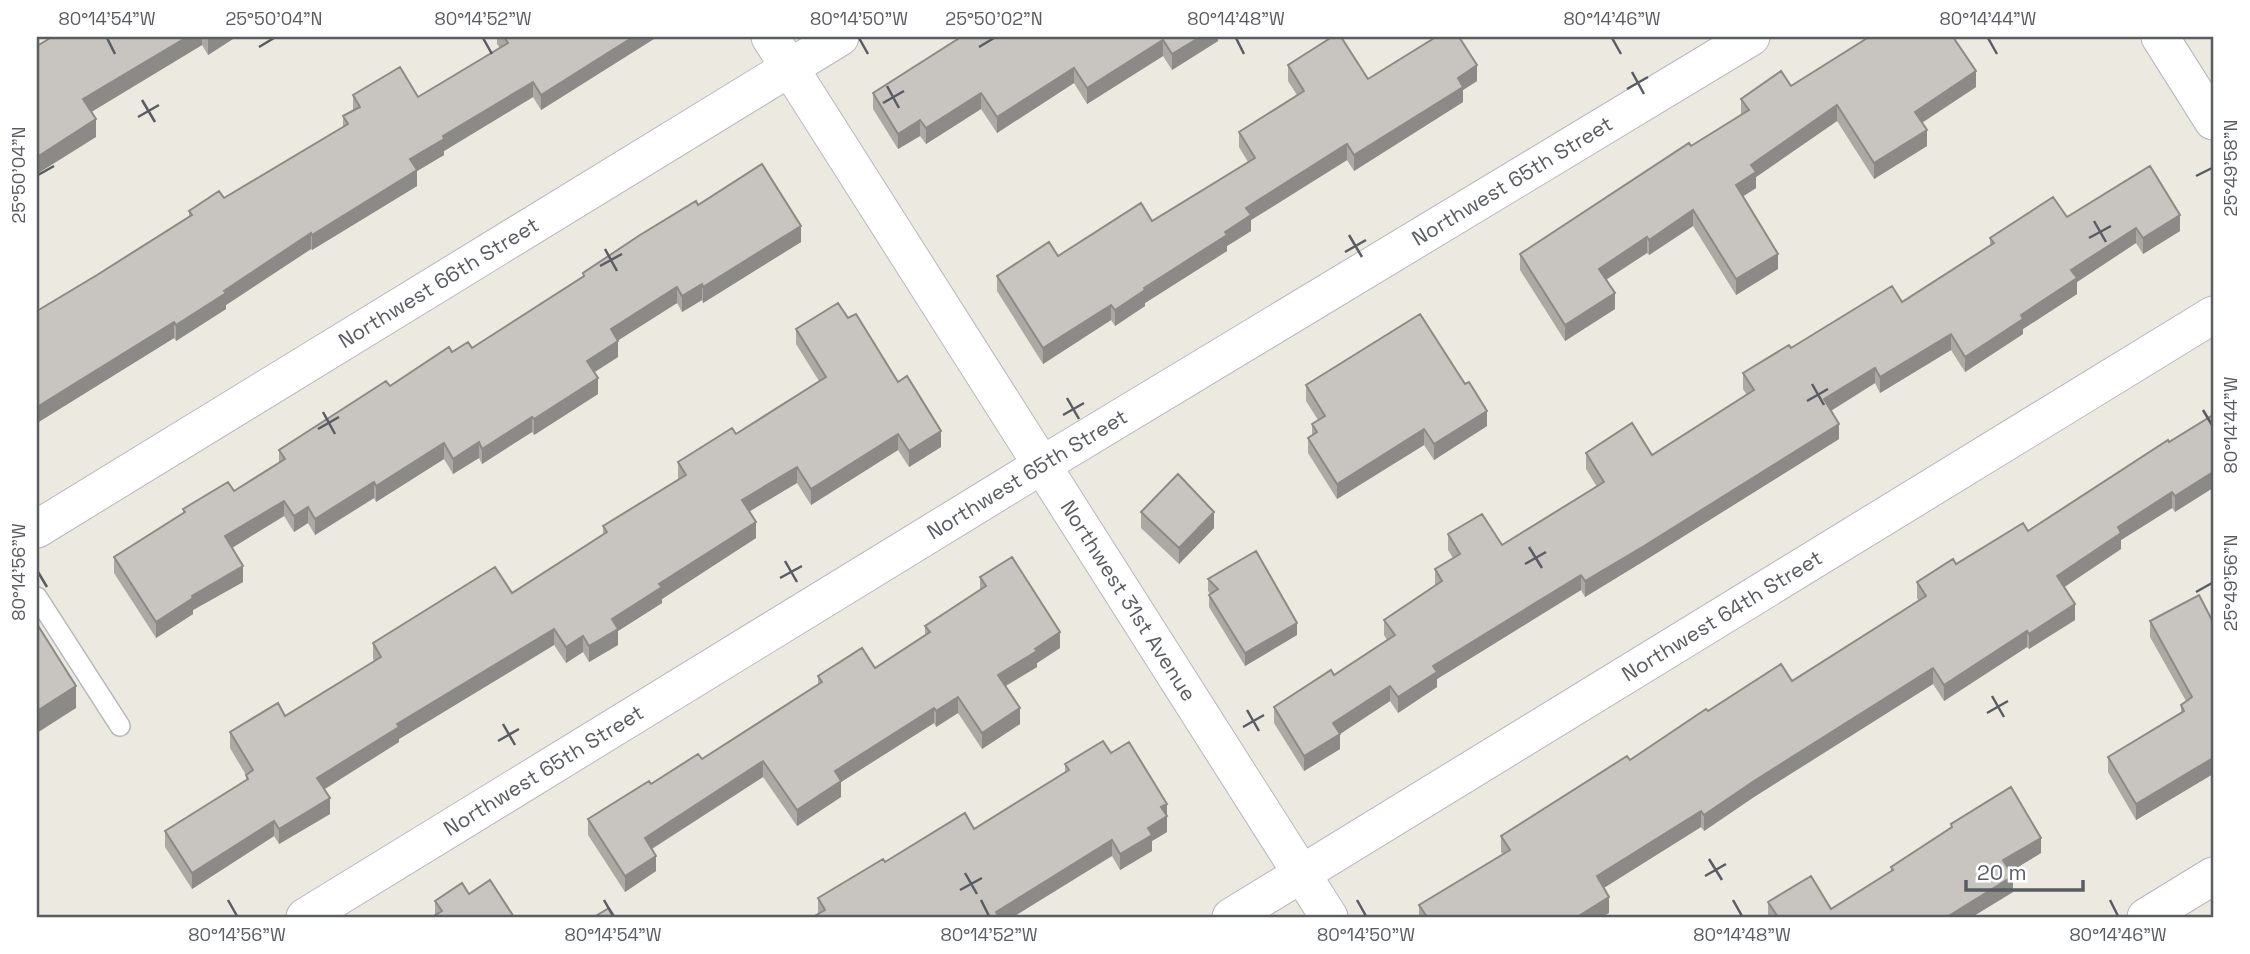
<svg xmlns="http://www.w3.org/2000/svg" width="2250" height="954" font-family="'Space Grotesk',sans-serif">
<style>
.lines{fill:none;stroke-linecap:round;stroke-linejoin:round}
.service-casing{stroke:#b6b8bd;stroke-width:22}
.minor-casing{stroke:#b6b8bd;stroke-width:39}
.service{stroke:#fff;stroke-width:19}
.minor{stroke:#fff;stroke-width:37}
.wall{fill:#aca9a5}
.shaded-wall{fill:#8c8a86}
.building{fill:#c8c5c0;stroke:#8c8a86;stroke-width:2}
.ticks{fill:none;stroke:#595c61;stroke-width:2.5}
.labels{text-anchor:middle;stroke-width:6;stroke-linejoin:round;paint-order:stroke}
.street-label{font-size:21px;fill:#595c61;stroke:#fff}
.neatline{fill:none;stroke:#595c61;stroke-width:2.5}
.ticks-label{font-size:18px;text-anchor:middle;fill:#595c61}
</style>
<rect width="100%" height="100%" fill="#ebe9e0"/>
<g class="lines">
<defs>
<path id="service" d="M37,597L120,726"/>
<g id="minor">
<path id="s1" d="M770,37L1329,917"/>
<path d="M2160,37L2213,121"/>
<path id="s2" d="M37,529L840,37"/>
<path id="s3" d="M305,917L1042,465L1751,37"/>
<path id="s4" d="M1231,917L2213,315"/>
<path d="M2146,917L2213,876"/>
</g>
</defs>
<use href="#service" class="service-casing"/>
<use href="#minor" class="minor-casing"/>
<use href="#service" class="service"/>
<use href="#minor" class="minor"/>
</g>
<path class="wall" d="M52,37H236L208,55L202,45L91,112L96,137Z
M497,37H657L541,110L533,97L444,151V155L417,171V186L312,250L311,249L226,305V309L176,341L174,338L37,423V311L97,275L189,216V211L224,198L343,127V116L353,111V95L418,97L500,48L497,44Z
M961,37H1218V41L1172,70L1163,56L1087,104L1074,83L997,133L981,109L926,144L920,136L898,149L873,109V93Z
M1288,65L1368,79L1477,81L1463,90V102L1354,171L1347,160L1251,220V231L1227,246V251L1145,303V306L1115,326L1111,320L1043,364L997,291V276L1058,256L1152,221L1248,162L1239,147V132L1297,95L1288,81Z
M1791,86L1976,87L1922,123L1927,146L1874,179L1837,121L1756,177V188L1743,196L1778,269L1736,295L1693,226L1649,255L1647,253L1606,280L1615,309L1565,341L1520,270V254L1741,115V99Z
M698,205L801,242L703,303L702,300L682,312L677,303L618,340V357L594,372L598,394L534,435L532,432L482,464L479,458L453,474L444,459L376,502L374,498L315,535L308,523L294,532L284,516L232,548L243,582L193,610V614L156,638L114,573V557L183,513V509L234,491L279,463V450L390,386L452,352L472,348L583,277V273Z
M2067,217L2180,231L2143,254L2136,243L2077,282V294L2023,329V334L1965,372L1951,350L1880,393L1875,383L1831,411L1839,439L1644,561L1585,597L1581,590L1437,679V687L1398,713L1390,701L1340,734V749L1304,771L1274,723V707L1334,675L1387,640L1384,635V620L1435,586V569L1453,558L1448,550V534L1502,545L1597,487L1586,469V453L1652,455L1747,395L1743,389V373L1791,348L1902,302L1990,246V238Z
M848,318L898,382L941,447L909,467L898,450L811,505L797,483L749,511L756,538L662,599V603L618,631V645L589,662L583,652L566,663L554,645L399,739V742L324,789L330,814L279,844L274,836L192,889L165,847V831L246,780V775L230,748V732L285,716L374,661L373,659V643L512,593L603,535V526L678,479V462L736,434L819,381L796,344V329Z
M1306,385L1487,426L1434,460L1424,445L1337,499L1308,453V438L1312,435V424L1318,420L1306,401Z
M2213,415L2175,512L2172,508L2121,540V549L2064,587L2075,620L2029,649L2027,647L1944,701L1933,684L1754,797L1704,831L1701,827L1604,888L1609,913L1602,917H1419V905L1503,854L1501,852V836L1630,760L1708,711L1792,681L1919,601L1917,598V582L2028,531Z
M1141,512L1214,528L1179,564L1141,528Z
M980,577L1060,648L1037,663V667L1006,686L1020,724L982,749L958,713L936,727L934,723L841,782V797L797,826L763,777L652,849L656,871L625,892L588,835V819L651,784L702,759L818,685V676L875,668L925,635V626L980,589Z
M1208,579L1297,635L1245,666L1209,607V595L1210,594L1208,591Z
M2150,621L2213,622V774L2136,820L2108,772V757L2181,713V705L2186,701L2150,637Z
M1111,753L1167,804V832L1152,841V851L1120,870L1112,856L818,914V898L885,862L974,829L1065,773V764Z
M1951,824L2041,853L2010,872L2013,892L1972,917H1768V902L1831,909L1891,871V867L1951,828Z
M469,894L435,916V901Z"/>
<path class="shaded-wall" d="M187,37H202V45L83,117V99Z
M208,37H236L208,55Z
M633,37H657L541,110V95Z
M1200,37H1218V41L1172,70V54Z
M1163,40V56L1087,104V88Z
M1477,65V81L1463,90V102L1354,171V155L1458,78Z
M1074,68V83L997,133V117Z
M1976,71V87L1915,127V112Z
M533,82V97L444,151V155L417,171V186L312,250V235L410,159L443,136Z
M981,93V109L926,144V128Z
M1837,105V121L1756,177V188L1736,201V185L1751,165Z
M96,119V137L37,174V157Z
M920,120V136L898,149V134Z
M1927,130V146L1874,179V163Z
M1347,144V160L1251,220V231L1227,246V251L1145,303V306L1115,326V310L1225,232L1246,208Z
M1693,210V226L1649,255V240Z
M2180,215V231L2143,254V238Z
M801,226V242L703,303V287Z
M2136,228V243L2077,282V294L2023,329V334L1965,372V357L2021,315L2071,270Z
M311,233V249L226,305V309L176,341V325L224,291Z
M1647,237V253L1599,284V269Z
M1778,254V269L1736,295V279Z
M702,284V300L682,312V296Z
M677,287V303L611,345V329Z
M1615,293V309L1565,341V325Z
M1111,305V320L1043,364V348Z
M174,322V338L37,423V407Z
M1951,334V350L1880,393V377Z
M618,341V357L587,377V361Z
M1875,368V383L1824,415V399Z
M598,378V394L534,435V419Z
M1487,411V426L1434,460V444Z
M532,417V432L482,464V449Z
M1839,424V439L1644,561L1585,597V581Z
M1424,429V445L1337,499V484Z
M941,431V447L909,467V451Z
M898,434V450L811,505V489Z
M479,442V458L453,474V459Z
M444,443V459L376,502V486Z
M797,467V483L742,516V500Z
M2213,472V488L2175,512V496Z
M374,482V498L315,535V519Z
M2172,492V508L2121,540V549L2057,592V576L2118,527Z
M284,501V516L225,552V536Z
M308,507V523L294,532V516Z
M1214,512V528L1179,564V548Z
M756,522V538L662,599V603L618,631V645L589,662V646L612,619L659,584Z
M243,566V582L193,610V614L156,638V622L192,596Z
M1581,575V590L1437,679V687L1398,713V697L1433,666Z
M2075,604V620L2029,649V634Z
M1297,623V635L1245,666V653Z
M554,629V645L399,739V742L317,794V778L397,724Z
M2027,631V647L1944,701V685Z
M1060,632V648L1037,663V667L998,690V675L1035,649Z
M583,636V652L566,663V647Z
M1933,668V684L1754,797L1704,831V815L1754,781Z
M76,686V708L37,733V711Z
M1390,686V701L1340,734V749L1304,771V756L1333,723Z
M958,697V713L936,727V711Z
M934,708V723L841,782V797L797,826V810L835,771Z
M1020,708V724L982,749V733Z
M2213,758V774L2136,820V804Z
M763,761V777L645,853V838Z
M330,798V814L279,844V829Z
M1167,804V832L1152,841V851L1120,870V854L1148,828L1161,807Z
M1701,811V827L1597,892V876Z
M274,821V836L192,889V873Z
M2041,838V853L2003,876V860Z
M1112,840V856L1013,917H996V912Z
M656,856V871L625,892V876Z
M2013,876V892L1972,917H1947Z
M1609,897V913L1602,917H1577Z"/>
<path class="building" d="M52,37H187L83,99L96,119L37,157V46Z
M504,37H633L541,95L533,82L443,136L444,139L410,159L417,170L312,235L311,233L224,291L226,293L176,325L174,322L37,407V311L97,275L192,215L189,211L219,191L224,198L348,124L343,116L360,107L353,95L400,67L418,97L508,43Z
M961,37H1200L1172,54L1163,40L1087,88L1074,68L997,117L981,93L926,128L920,120L898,134L873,93Z
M1332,37H1341L1368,79L1436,37H1459L1477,65L1458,78L1463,87L1354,155L1347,144L1246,208L1251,215L1225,232L1227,235L1144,288L1145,290L1115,310L1111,305L1043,348L997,276L1049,242L1058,256L1141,203L1152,221L1255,158L1239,132L1304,91L1288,65Z
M1869,37H1953L1976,71L1915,112L1927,130L1874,163L1837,105L1751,165L1756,172L1736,185L1778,254L1736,279L1693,210L1649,240L1647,237L1599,269L1615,293L1565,325L1520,254L1689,143L1691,146L1749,110L1741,99L1781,71L1791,86Z
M762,164L801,226L703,287L702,284L682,296L677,287L611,329L618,341L587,361L598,378L534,419L532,417L482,449L479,442L453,459L444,443L376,486L374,482L315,519L308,507L294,516L284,501L225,536L243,566L192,596L193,598L156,622L114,557L185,512L183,509L228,482L234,491L285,459L279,450L386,381L390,386L449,347L452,352L468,342L472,348L584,276L583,273L640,235L696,201L698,205Z
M2150,166L2180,215L2143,238L2136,228L2071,270L2077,278L2021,315L2023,319L1965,357L1951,334L1880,377L1875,368L1824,399L1839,424L1644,546L1585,581L1581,575L1433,666L1437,672L1398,697L1390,686L1333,723L1340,734L1304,756L1274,707L1331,670L1334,675L1395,635L1384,620L1442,581L1435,569L1460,554L1448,534L1482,514L1502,545L1604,482L1586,453L1632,423L1652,455L1754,390L1743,373L1789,345L1791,348L1892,286L1902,302L1994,243L1990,238L2053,197L2067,217Z
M838,303L848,318L856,314L898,382L907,376L941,431L909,451L898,434L811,489L797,467L742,500L756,522L659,584L662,587L612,619L618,629L589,646L583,636L566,647L554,629L397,724L399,727L317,778L330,798L279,829L274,821L192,873L165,831L248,779L246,775L253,770L230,732L278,703L285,716L381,657L373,643L495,567L512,593L607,532L603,526L686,475L678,462L732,428L736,434L826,377L796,329Z
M1420,314L1465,384L1469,382L1487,411L1434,444L1424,429L1337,484L1308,438L1317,432L1312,424L1325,416L1306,385Z
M2213,415V472L2175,496L2172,492L2118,527L2121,533L2057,576L2075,604L2029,634L2027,631L1944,685L1933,668L1754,781L1704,815L1701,811L1597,876L1609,897L1577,917H1427L1419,905L1510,850L1501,836L1627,756L1630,760L1706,709L1708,711L1781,664L1792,681L1926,596L1917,582L1953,559L1956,564L2023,523L2028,531L2168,440L2169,442Z
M1178,474L1214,512L1179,548L1141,512Z
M1256,551L1297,623L1245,653L1209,595L1218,589L1208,579Z
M1012,557L1060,632L1035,649L1037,651L998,675L1020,708L982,733L958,697L936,711L934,708L835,771L841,781L797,810L763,761L645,838L656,856L625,876L588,819L649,781L651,784L698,754L702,759L822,682L818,676L862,648L875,668L930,632L925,626L986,586L980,577Z
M2199,595L2213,622V758L2136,804L2108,757L2184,711L2181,705L2192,697L2150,621Z
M37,624L76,686L37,711Z
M1103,741L1111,753L1129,742L1167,804L1161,807L1167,816L1148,828L1152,835L1120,854L1112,840L996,912L999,917H813L825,910L818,898L883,859L885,862L965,813L974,829L1069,770L1065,764Z
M2011,787L2041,838L2003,860L2013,876L1947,917H1778L1768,902L1811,876L1831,909L1893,870L1891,867L1952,827L1951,824Z
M490,880L514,917H432L442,911L435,901L462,883L469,894Z
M609,908L615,917H594Z"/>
<path class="ticks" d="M107,38L115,54M483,38L492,54M859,38L868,54M1236,38L1244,54M1612,38L1621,54M1988,38L1997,54M259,47L274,38M979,47L994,38M1632,72L1644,94M887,86L899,108M1627,89L1648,77M142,100L155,122M883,103L904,91M138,117L159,105M38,175L54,166M2196,176L2212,168M2094,221L2106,242M1349,235L1362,257M2089,238L2111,226M605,249L617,271M1345,252L1366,240M600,266L622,254M1812,384L1824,405M1067,398L1079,419M1807,401L1828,389M2203,410L2212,425M323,412L335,434M1063,415L1084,403M318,429L339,417M1529,547L1542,568M785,561L797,582M1525,564L1546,552M38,572L47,587M780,578L802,566M2196,592L2212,583M1992,696L2004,717M1247,710L1259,731M1987,713L2008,701M503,724L515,745M1243,727L1264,715M498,741L519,729M1709,859L1722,880M965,873L977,894M1705,876L1726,864M960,890L982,878M228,900L237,916M604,900L613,916M981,900L989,916M1357,900L1366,916M1733,900L1742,916M2110,900L2118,916"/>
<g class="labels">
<g class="street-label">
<text dy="7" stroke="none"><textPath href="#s3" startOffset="1414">Northwest 65th Street</textPath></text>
<text dy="7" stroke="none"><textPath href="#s2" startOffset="471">Northwest 66th Street</textPath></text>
<text dy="7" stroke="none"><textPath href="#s3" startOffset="847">Northwest 65th Street</textPath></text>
<text dy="7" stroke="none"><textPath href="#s1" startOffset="668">Northwest 31st Avenue</textPath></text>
<text dy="7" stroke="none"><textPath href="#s4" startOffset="576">Northwest 64th Street</textPath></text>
<text dy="7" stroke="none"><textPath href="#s3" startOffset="280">Northwest 65th Street</textPath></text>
</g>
</g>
<rect width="2250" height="954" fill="none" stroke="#ffffff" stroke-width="77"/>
<path d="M1966 880v10h117v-10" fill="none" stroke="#595c61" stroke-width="3.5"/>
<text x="1977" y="880" font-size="21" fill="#595c61" stroke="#ffffff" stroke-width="5" paint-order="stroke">20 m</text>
<rect x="38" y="38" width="2174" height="878" class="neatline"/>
<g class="ticks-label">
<text x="107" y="25">80°14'54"W</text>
<text x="274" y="25">25°50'04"N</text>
<text x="483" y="25">80°14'52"W</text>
<text x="859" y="25">80°14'50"W</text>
<text x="994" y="25">25°50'02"N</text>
<text x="1236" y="25">80°14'48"W</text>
<text x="1612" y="25">80°14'46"W</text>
<text x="1988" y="25">80°14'44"W</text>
<text transform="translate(2231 168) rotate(-90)" y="6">25°49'58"N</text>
<text transform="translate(19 175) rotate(-90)" y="6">25°50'04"N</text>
<text transform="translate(2231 425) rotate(-90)" y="6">80°14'44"W</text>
<text transform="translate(19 572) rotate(-90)" y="6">80°14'56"W</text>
<text transform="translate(2231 583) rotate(-90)" y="6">25°49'56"N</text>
<text x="237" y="941">80°14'56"W</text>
<text x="613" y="941">80°14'54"W</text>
<text x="989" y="941">80°14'52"W</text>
<text x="1366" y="941">80°14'50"W</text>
<text x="1742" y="941">80°14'48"W</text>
<text x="2118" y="941">80°14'46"W</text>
</g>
</svg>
